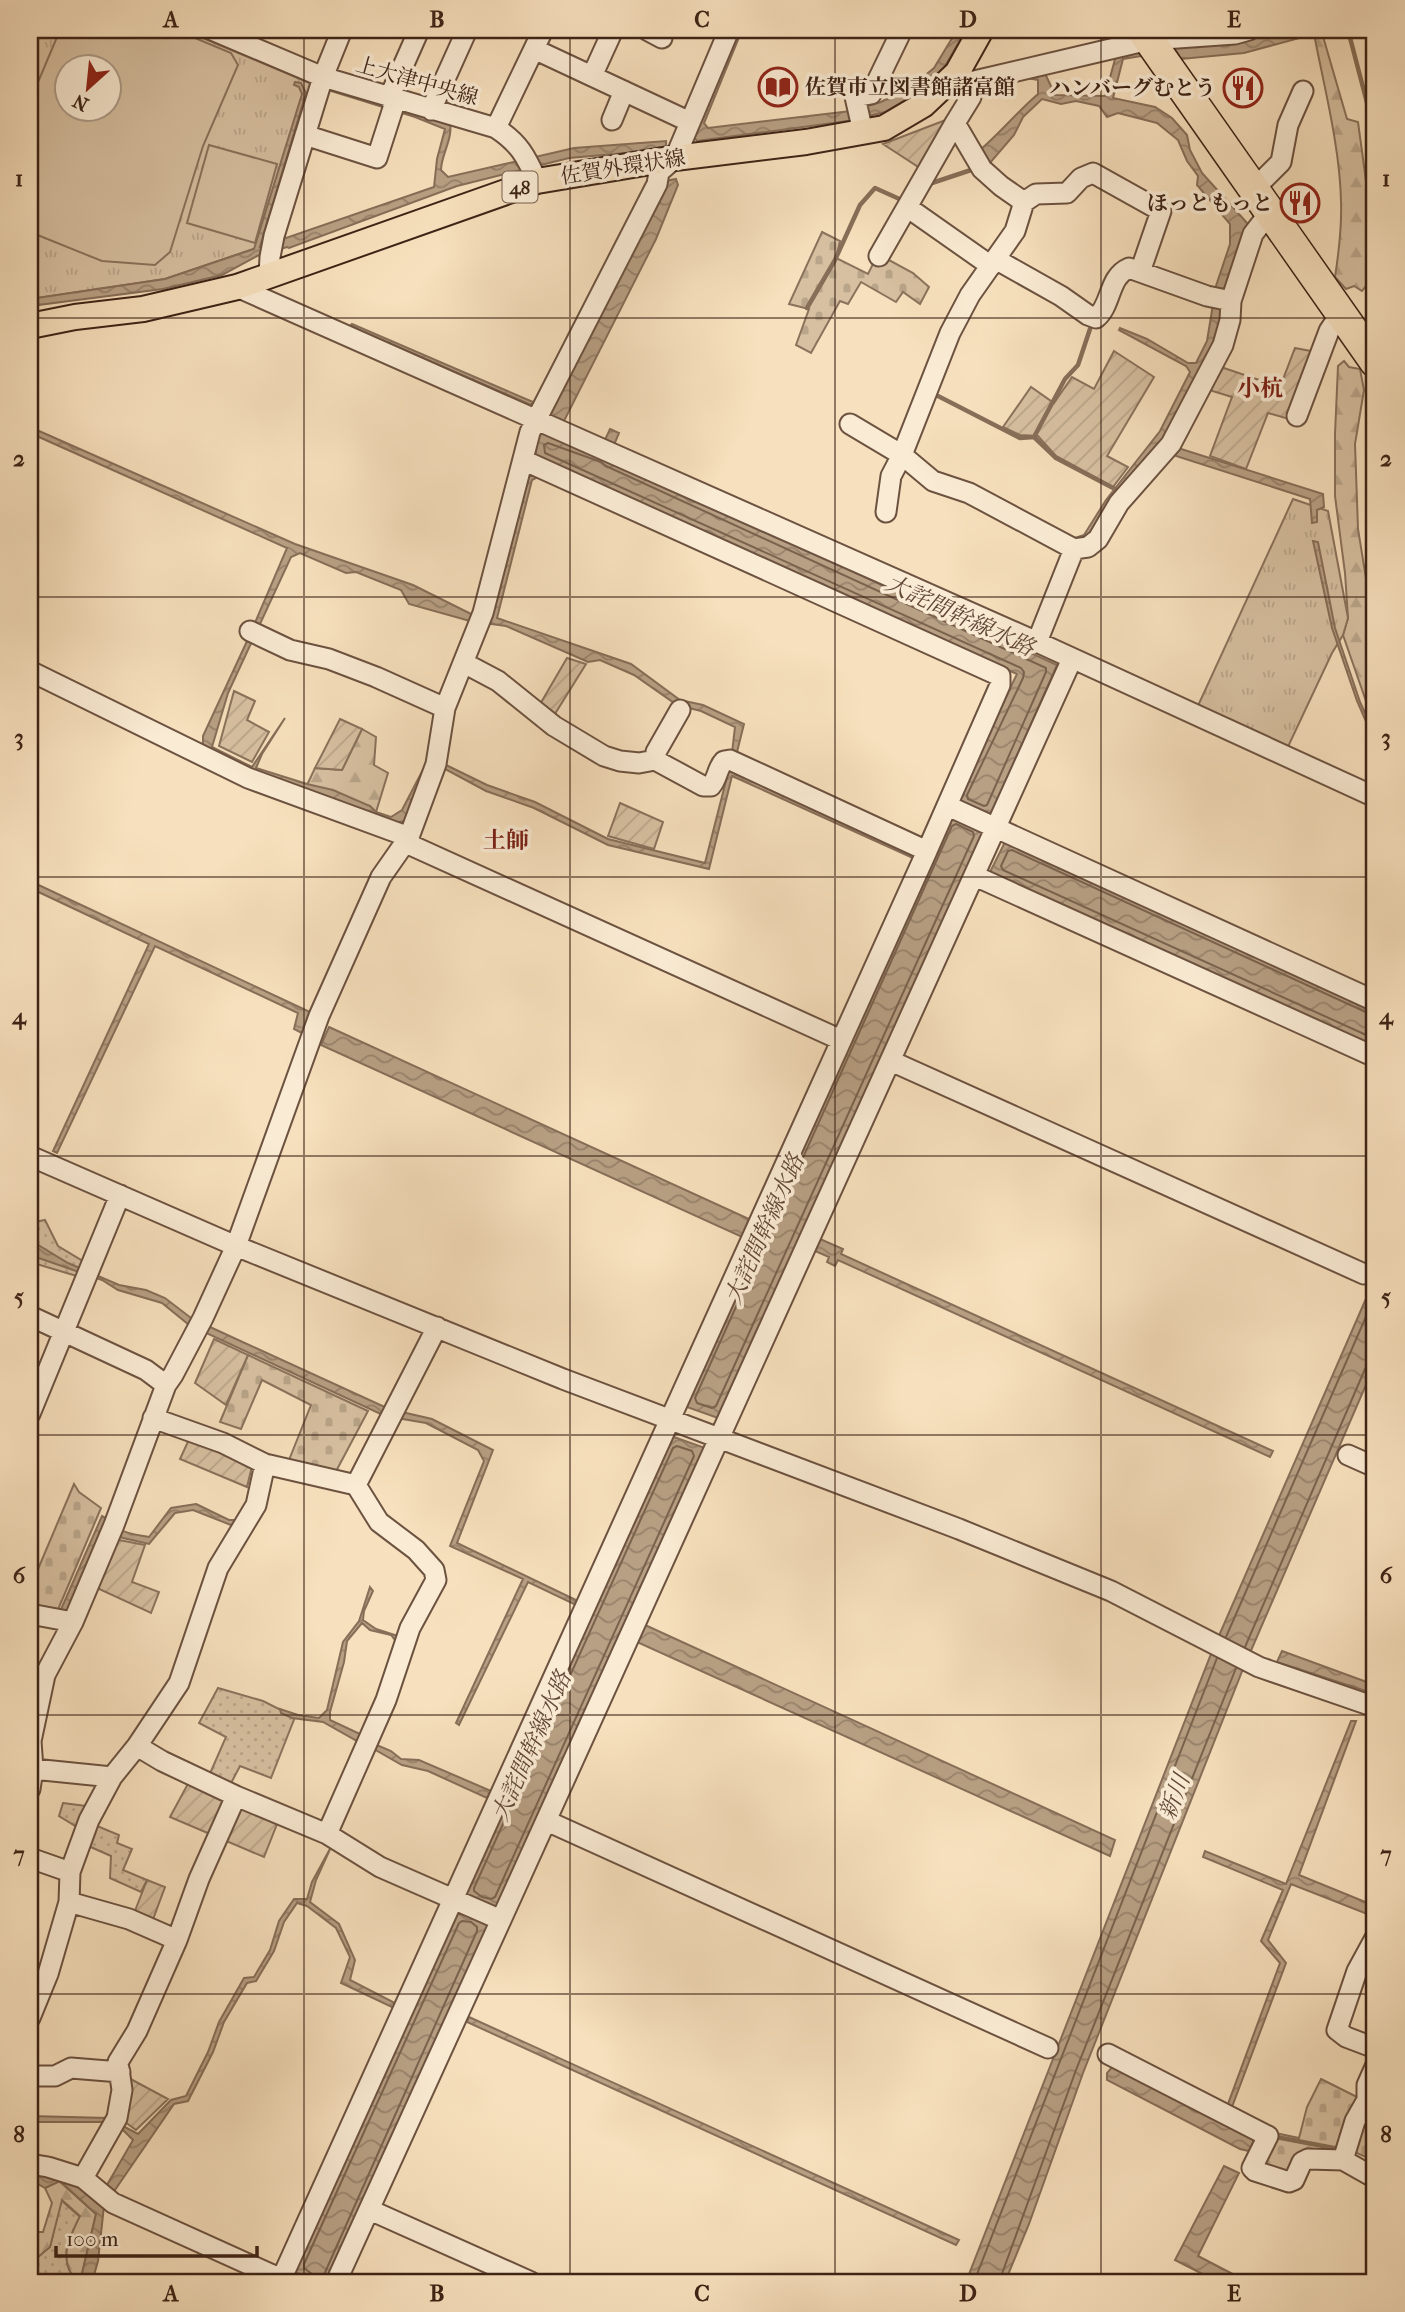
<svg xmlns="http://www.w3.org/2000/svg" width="1405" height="2312" font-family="'IM FELL French Canon','Noto Serif JP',serif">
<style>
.grass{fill:url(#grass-dots);stroke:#8a725c;stroke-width:2}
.forest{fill:url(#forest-firs);stroke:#8a725c;stroke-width:2}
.cemetery{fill:url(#cemetery-stones);stroke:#8a725c;stroke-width:2}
.park{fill:url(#park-tufts);stroke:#8a725c;stroke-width:2;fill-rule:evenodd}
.garden{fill:url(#garden-furrows);stroke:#8a725c;stroke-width:2}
.pitch{fill:#d7c0a1;stroke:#8a725c;stroke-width:2;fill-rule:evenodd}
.water{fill:url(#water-waves);stroke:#876e58;stroke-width:2}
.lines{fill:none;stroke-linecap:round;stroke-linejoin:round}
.shore{stroke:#7a624d;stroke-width:2}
.stream{stroke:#876e58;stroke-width:4.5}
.minor-casing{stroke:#6c5240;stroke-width:23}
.major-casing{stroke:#3d2316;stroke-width:28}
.highway-casing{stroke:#3d2316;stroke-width:33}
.minor{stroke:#faebd4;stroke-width:19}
.major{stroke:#f7e0bd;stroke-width:24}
.highway{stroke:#f7e0bd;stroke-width:30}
.grid{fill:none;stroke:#3d2316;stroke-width:2;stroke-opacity:0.55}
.labels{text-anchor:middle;stroke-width:7;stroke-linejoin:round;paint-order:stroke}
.shield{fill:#faebd4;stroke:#765f4f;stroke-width:2}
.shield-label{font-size:19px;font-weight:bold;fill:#3d2316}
.street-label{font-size:21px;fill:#3d2316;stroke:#faebd4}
.poi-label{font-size:21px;font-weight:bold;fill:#3d2316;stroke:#faebd4;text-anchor:end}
.neighbourhood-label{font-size:23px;font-weight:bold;fill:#7a1f14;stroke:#faebd4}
.water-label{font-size:23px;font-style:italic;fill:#624837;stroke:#faebd4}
.neatline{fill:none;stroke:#3d2316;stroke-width:2.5}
.grid-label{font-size:23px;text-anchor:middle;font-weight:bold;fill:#3d2316}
</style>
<defs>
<pattern id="grass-dots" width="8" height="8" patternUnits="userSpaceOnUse" patternTransform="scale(1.75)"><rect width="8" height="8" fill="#d7c0a1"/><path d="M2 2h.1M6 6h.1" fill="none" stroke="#b9a58a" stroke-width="1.8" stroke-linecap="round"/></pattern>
<pattern id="forest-firs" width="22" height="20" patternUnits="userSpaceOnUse" patternTransform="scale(1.75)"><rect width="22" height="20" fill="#d7c0a1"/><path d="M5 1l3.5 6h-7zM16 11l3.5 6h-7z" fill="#b9a58a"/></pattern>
<pattern id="cemetery-stones" width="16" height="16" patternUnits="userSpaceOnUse" patternTransform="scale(1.75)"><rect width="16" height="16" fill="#d7c0a1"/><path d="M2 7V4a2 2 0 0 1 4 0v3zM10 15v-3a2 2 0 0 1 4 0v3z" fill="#b9a58a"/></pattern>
<pattern id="park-tufts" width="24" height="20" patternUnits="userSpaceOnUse" patternTransform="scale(1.75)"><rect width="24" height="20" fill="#d7c0a1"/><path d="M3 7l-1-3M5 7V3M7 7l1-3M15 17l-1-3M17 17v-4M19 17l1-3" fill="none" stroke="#b9a58a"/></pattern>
<pattern id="garden-furrows" width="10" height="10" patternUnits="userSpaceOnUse" patternTransform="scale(1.75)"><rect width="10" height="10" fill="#d7c0a1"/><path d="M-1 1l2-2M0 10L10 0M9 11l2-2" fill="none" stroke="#b9a58a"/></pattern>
<pattern id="water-waves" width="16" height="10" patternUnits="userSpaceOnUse" patternTransform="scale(1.75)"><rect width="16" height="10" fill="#b8a084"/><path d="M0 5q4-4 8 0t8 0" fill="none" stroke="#97826b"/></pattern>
</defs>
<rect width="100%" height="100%" fill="#f7e0bd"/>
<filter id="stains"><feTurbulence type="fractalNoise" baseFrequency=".00286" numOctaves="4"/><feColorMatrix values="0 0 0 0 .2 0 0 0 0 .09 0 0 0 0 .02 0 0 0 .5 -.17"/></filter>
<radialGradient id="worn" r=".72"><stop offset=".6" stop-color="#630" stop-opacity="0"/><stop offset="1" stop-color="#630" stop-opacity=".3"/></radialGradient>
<path class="grass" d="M45,1220L58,1246L86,1263L80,1277L30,1262V1223Z
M218,1688L263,1701L295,1717L271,1778L240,1766L229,1787L208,1778L226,1737L199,1723Z
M63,1803L94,1807L85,1821L119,1835L117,1843L132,1849L123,1870L147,1880L141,1892L110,1878L111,1856L84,1844L85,1832L59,1816Z
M61,2200L80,2217C68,2240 58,2260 77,2282H30V2255L38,2257L50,2247Z"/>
<path class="forest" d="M1322,33L1347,119L1358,122L1370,210L1369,282L1362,291L1354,286L1346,289L1335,277C1339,251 1342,227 1341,201C1340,148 1324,86 1314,34Z
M1344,361L1349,367L1360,369L1364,390L1355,444L1358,529L1375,634V727L1343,635L1348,618L1345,573L1335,496V434L1338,366Z
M362,729L376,737L374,765L388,773L376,812L370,806L307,785L315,768L342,770Z
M59,2181L96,2214L80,2282H77C58,2260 68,2240 80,2216L62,2200L50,2247L38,2257L30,2255V2232H43L52,2203L45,2188Z"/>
<path class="cemetery" d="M822,232L840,241L836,258L868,274L878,254L913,273L929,287L920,304L903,292L896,302L861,282L848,304L840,301L811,353L796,345L809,309L789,304Z
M248,1355L368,1411L333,1477L287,1465L311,1405L262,1380L241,1429L220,1422Z
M74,1484L79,1492L101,1508L57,1612L30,1603V1588Z
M1321,2079L1363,2100L1352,2120L1375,2128V2139L1366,2157L1343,2147L1288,2177L1258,2167L1275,2133L1299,2138L1307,2107Z"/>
<path class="park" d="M42,30H184L312,84L262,246L165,279L30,299V58ZM66,66H108V108H66Z
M1293,499L1328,511L1348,618L1343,635L1332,653L1286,751L1196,710Z"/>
<path class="garden" d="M951,118L923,170L883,144Z
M1295,348L1316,352L1289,419L1268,413L1246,469L1210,456L1232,397L1209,390L1221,367L1280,387Z
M1114,351L1154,377L1107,456L1128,467L1113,487L1056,456L1038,436L1020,435L1003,427L1031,387L1054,403L1072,377L1094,389Z
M567,658L586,664L553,717L539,706Z
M234,691L255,701L247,720L269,732L252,762L219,746Z
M340,719L362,729L342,770L315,768Z
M620,803L663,822L654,849L608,836Z
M214,1339L248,1355L226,1405L195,1383Z
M191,1435L253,1462L247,1487L180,1459Z
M114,1539L145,1545L132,1582L159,1592L151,1613L97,1588Z
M190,1780L279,1819L264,1857L170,1817Z
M147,1880L165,1887L152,1922L133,1916Z
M125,2076L168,2099L136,2130L121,2119Z"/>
<path class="pitch" d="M60,30H176L231,53L238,65L203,146L170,252L155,265L102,261L30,232V101ZM66,66H108V108H66Z
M209,145L277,164L255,243L187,223Z"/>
<path class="water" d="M737,30H742L704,123L708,128L851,111L881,102L912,86L934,68L957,30H966L941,73L917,93L885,112L848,121L697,141L694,137L696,125Z
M1272,30H1313L1314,34L1244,53L1181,59L1172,44L1224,41Z
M1143,48L1142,56L1123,59L1113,98L1155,107L1172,118L1187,135L1190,150L1202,173L1248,224L1233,275L1220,333L1163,442L1091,534L1082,540L1074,541L1025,517L1075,538L1084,535L1106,500L1160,431L1190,372L1186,366L1119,330L1120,328L1147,339L1188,363H1196L1207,341L1216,286L1230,244V224L1197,185L1198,176L1187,161L1178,140L1157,123L1118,113L1107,117L1099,106L1076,101L1061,104L1042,99L1023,117L1014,135L990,163L980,150C1001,132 1016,113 1038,94V80L1027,78L990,90L996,81L1043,69L1055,95L1105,96L1117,52Z
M295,82L301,83L306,93L260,247L434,187L437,159L445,129L415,117L331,91L333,88L450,123C453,139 441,155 441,170L448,177L574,148L666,141V146L661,150L569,158L457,186L289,248L287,247L257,256L222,275L163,289L30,306V299L165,279L254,249L302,94L299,87L294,85Z
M676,179L678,185L656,239L563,423L548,416L665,181Z
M352,324L533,402L531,405L350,326Z
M30,427L295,544L413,585L473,615L491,617L528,474L535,473L538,477L532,480L497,618L631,664L680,700L703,705L744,724L736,756L732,753L735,727L701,711L677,705L634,675L600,660L588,662L506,626L470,621L409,604L401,590L356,572L346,573L300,553L291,557L228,693L212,747L252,767L285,718L262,754L256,768L307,784L333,790L370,806L376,812L391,817L402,810L428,760L406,821L393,823L248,770L203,749V736L248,639L287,548L30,433Z
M610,429L619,433L608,459L1057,665L990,817L958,802V796L1017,674L535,456L539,434L544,433L598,455Z
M1178,448L1323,494L1324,507L1317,510V522L1312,523L1310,499L1173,455Z
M1313,541L1318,542L1335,628L1360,702L1375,734V742L1357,701L1332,628Z
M446,765L487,785L535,802L608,839L705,863L729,769L918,854L915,859L732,776L709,869L608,845L534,808L486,791L445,769Z
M950,814L985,830L718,1418L684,1406Z
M1006,840L1375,1009V1046L990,872Z
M30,881L310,1012L302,1033L294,1029L298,1013L155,946L57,1153L53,1151L149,944L30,888Z
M329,1027L749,1219L742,1237L321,1045Z
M820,1239L843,1249L841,1254L1273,1451L1270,1457L838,1260L835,1266L827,1262L829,1257L815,1251Z
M30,1240L68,1263L119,1285L146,1290L165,1298L191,1318L210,1327L389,1409L432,1419L493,1450L457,1543L578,1601L576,1605L528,1582L459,1725L456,1723L523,1579L450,1546L484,1461L478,1450L426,1423L385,1416L189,1325L162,1303L118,1290L102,1280L30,1255Z
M1375,1278V1364L1243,1669L1083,2073L1029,2224L1005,2282H966L1211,1654Z
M671,1436L705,1448L328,2282L314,2280L313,2282H304L306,2277L293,2271Z
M196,1504L229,1520H237L251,1506L236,1527L193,1510L175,1513L149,1544L123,1538L104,1531L68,1611L55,1623L102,1516C109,1519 111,1523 117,1528C126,1534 138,1535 149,1537L171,1508Z
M370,1587L373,1591L364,1611L363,1620L376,1629L398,1636V1644L391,1635L370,1630L362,1623L347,1641L344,1662L330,1712V1720L360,1734L357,1741L323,1722L292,1718L281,1713L280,1709L298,1715L319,1718L327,1710L343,1642L359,1621Z
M645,1625L1115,1840L1110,1856L637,1642Z
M1282,1651L1375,1685V1694L1277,1662Z
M1351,1721H1356L1299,1875L1375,1906V1917L1291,1884L1268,1940L1286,1963L1232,2107L1228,2104L1280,1963L1261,1941L1283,1890L1203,1857L1205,1851L1286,1884Z
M372,1743L391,1751L401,1759L419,1760L491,1791L487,1798L428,1771L402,1765L372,1748Z
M331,1847L316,1880L310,1902L339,1924L355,1960L350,1980L397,2004L394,2008L341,1983L350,1957L336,1928L307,1906L297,1903L284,1922L274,1951L256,1981L247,1983L224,2022L213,2052L188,2101L174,2104L104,2206L98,2261L92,2282H80L96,2214L60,2181L45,2188L36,2183V2175L42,2171L109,2192L107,2185L133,2140L122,2129L106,2122H30V2116L108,2118L138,2134L171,2100L186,2096L208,2052L219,2022L244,1978L254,1977L270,1950L279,1921L294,1899H307L312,1882Z
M469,2017L959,2240L956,2245L467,2022Z
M1113,2066L1255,2139L1249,2151L1240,2149L1107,2080V2073Z
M1224,2166L1239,2173L1198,2256L1248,2282H1218L1175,2260Z"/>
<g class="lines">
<path class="shore" d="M548,443L601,462L606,466L1046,668V672L987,805L984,806L968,799L967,795L1023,678L1024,672L1021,668L545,453L544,445Z
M956,824L973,832L974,836L716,1406L712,1408L697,1403L695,1398L952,826Z
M1375,1015L1370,1014L1012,850L1008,851L1001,866L1003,870L1375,1039
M677,1446L692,1451L694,1456L495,1897L491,1899L482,1897L474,1891V1888L673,1448Z
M1226,1637L1375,1296
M1245,1647L1365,1369L1369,1365L1375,1364
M312,2282V2274L304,2268V2264L459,1923L462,1921L471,1922L477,1927V1931L323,2277L322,2282
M974,2282L1217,1658
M999,2282L1076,2070L1236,1668"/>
<path class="stream" d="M1348,30L1371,118L1375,159
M926,185L971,170
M807,308L835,260L860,205L875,188L904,201
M938,396L1020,438L1034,437L1056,458L1115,489
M1034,437L1065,379L1078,365L1090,329
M1276,2137L1339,2149"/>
<defs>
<path id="minor" d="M212,30L323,77L496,128C519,143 526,156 537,181
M647,30L662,38
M534,49L690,122
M592,76L613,30
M961,76L970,82L1149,40L1235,34L1249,30
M970,82L971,97L955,123L982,169L1001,186L1024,202L1015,231L970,295L950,333L902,455L933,481L969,493L1074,549L1088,547L1098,539L1119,503L1171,444L1223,345L1230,320L1231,301L1253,234L1270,212
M389,98L419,30
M431,110L467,30
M612,120L624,91
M496,128L543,30
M863,132L855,97L871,94L902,30
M305,135L377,158L396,99
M1254,189L1281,162L1288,125L1303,91
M1024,202L1036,194L1067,193L1081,178L1093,173L1161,211L1140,272
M907,207L991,266
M879,256L955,123
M997,260L1061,296L1088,315L1096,318C1112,305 1108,277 1129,268L1207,296L1231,301
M269,275L270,257L274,236L323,77L342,30
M237,287L1037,642L1375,797
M1297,416L1329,331L1335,322L1343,317
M850,424L902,455L891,476L886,512
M250,631L290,650L329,659L376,677L445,708
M1037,642L1074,549
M464,663L498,681L554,726L604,756L620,761L639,763L655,760L703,786H711C718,778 717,768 724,761L730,760L927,851L1000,685V676L523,460
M30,671L248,778L409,837
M655,760L656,752L680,710
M948,806L1375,1001
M406,843L841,1040
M975,876L1375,1057
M891,1061L1364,1274
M30,1156L236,1246L563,1379L959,1529L1111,1591L1259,1667L1375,1707
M30,1316L146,1370L166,1385
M30,1414L120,1195
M153,1418L223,1443L265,1464L356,1485L379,1522L416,1550L434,1570L436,1580L410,1628L386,1700L327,1834
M1348,1455L1375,1467
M356,1485L437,1327
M30,1614L73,1622
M137,1746L162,1761L236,1796L327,1834L380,1867L501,1920L1072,659
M33,1769L112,1777L137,1746L179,1683L218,1568L256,1505L265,1464
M30,1789L33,1769L31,1741L45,1675L73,1622L114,1525L166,1385L173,1375L203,1318L236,1246L319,1016L381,877L409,837L436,764L445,708L483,613L530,432L657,184L659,172L675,158L729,30
M547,1821L1048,2048
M30,1858L70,1872
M69,1902L129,1919L177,1940
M1375,1938L1357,1971L1337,2030L1346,2037L1375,2048
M30,2018L48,1974L69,1902L70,1872L89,1820L112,1777
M1108,2054L1268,2136L1252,2168L1255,2171L1289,2182L1294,2180L1302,2162L1308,2159L1343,2160L1375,2178
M30,2076H55L71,2068L120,2072
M1343,2160L1355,2121L1367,2100V2085L1375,2067
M30,2164L48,2167L83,2178L113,2203L288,2282
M83,2178L117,2118L122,2090L118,2062L137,2031L177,1940L199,1879L236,1796
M370,2210L531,2282
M280,2282L927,851
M336,2282L501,1920"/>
<path id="major" d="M30,326L75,317L143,309L237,287L537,181L675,158L806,142L884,128L923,105L957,73L981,30"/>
<path id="highway" d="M1142,30L1375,362"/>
</defs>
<use href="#minor" class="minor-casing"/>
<use href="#major" class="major-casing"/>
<use href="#highway" class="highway-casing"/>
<use href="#minor" class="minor"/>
<use href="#major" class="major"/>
<use href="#highway" class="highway"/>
</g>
<path class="grid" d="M304,30V2282M570,30V2282M835,30V2282M1101,30V2282M30,318H1375M30,597H1375M30,877H1375M30,1156H1375M30,1435H1375M30,1715H1375M30,1994H1375"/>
<defs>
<symbol id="library-ring" viewBox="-11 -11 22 22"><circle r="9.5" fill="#faebd4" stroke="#8f2418" stroke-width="1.5"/><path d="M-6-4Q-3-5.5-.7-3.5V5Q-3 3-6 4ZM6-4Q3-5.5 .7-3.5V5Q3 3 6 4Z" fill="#8f2418"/></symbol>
<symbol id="restaurant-ring" viewBox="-11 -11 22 22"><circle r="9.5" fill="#faebd4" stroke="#8f2418" stroke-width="1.5"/><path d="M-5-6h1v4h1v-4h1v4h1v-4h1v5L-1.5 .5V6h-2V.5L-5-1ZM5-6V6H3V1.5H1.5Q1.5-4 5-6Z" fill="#8f2418"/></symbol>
</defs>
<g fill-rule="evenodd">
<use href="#library-ring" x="756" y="65" width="44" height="44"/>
<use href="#restaurant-ring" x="1221" y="66" width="44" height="44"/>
<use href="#restaurant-ring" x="1278" y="181" width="44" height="44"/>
</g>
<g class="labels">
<rect class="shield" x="502.5" y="171.5" width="35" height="31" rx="5"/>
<g class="shield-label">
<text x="520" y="194">48</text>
</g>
<g class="street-label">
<text transform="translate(417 81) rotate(16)" y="7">上大津中央線</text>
<text transform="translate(623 167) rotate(-9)" y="7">佐賀外環状線</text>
</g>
<g class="poi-label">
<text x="805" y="94" text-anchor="start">佐賀市立図書館諸富館</text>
<text x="1216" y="95">ハンバーグむとう</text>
<text x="1273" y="210">ほっともっと</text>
</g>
<g class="neighbourhood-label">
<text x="1260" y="396">小杭</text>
<text x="506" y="848">土師</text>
</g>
<g class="water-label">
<text transform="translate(960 615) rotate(25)" y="8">大詫間幹線水路</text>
<text transform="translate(764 1229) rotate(-66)" y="8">大詫間幹線水路</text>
<text transform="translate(531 1746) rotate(-66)" y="8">大詫間幹線水路</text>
<text transform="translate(1174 1797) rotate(-69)" y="8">新川</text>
</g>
</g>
<rect width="1405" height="2312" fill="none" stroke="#f7e0bd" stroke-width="77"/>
<g transform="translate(88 88) rotate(207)"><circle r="33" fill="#faebd4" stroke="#ae9b88" stroke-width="2"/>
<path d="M0-5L12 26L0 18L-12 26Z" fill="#8f2418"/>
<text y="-10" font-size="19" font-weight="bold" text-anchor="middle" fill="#3d2316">N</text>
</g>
<path d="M56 2246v10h201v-10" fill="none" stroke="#3d2316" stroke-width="3.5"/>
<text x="66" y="2246" font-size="21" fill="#3d2316" stroke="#faebd4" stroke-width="5" paint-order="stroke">100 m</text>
<rect x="38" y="38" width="1328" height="2236" class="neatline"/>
<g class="grid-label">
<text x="171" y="27">A</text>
<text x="437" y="27">B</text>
<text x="702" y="27">C</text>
<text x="968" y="27">D</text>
<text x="1234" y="27">E</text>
<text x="19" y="186">1</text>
<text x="1386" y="186">1</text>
<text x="19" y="466">2</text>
<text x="1386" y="466">2</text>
<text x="19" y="745">3</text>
<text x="1386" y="745">3</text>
<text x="19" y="1024">4</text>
<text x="1386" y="1024">4</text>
<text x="19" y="1304">5</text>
<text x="1386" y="1304">5</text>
<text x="19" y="1583">6</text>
<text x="1386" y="1583">6</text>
<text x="19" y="1862">7</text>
<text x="1386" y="1862">7</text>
<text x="19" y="2142">8</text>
<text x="1386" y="2142">8</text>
<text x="171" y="2301">A</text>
<text x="437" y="2301">B</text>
<text x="702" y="2301">C</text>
<text x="968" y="2301">D</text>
<text x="1234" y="2301">E</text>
</g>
<rect width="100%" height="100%" filter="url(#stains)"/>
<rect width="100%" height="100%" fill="url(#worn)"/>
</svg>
